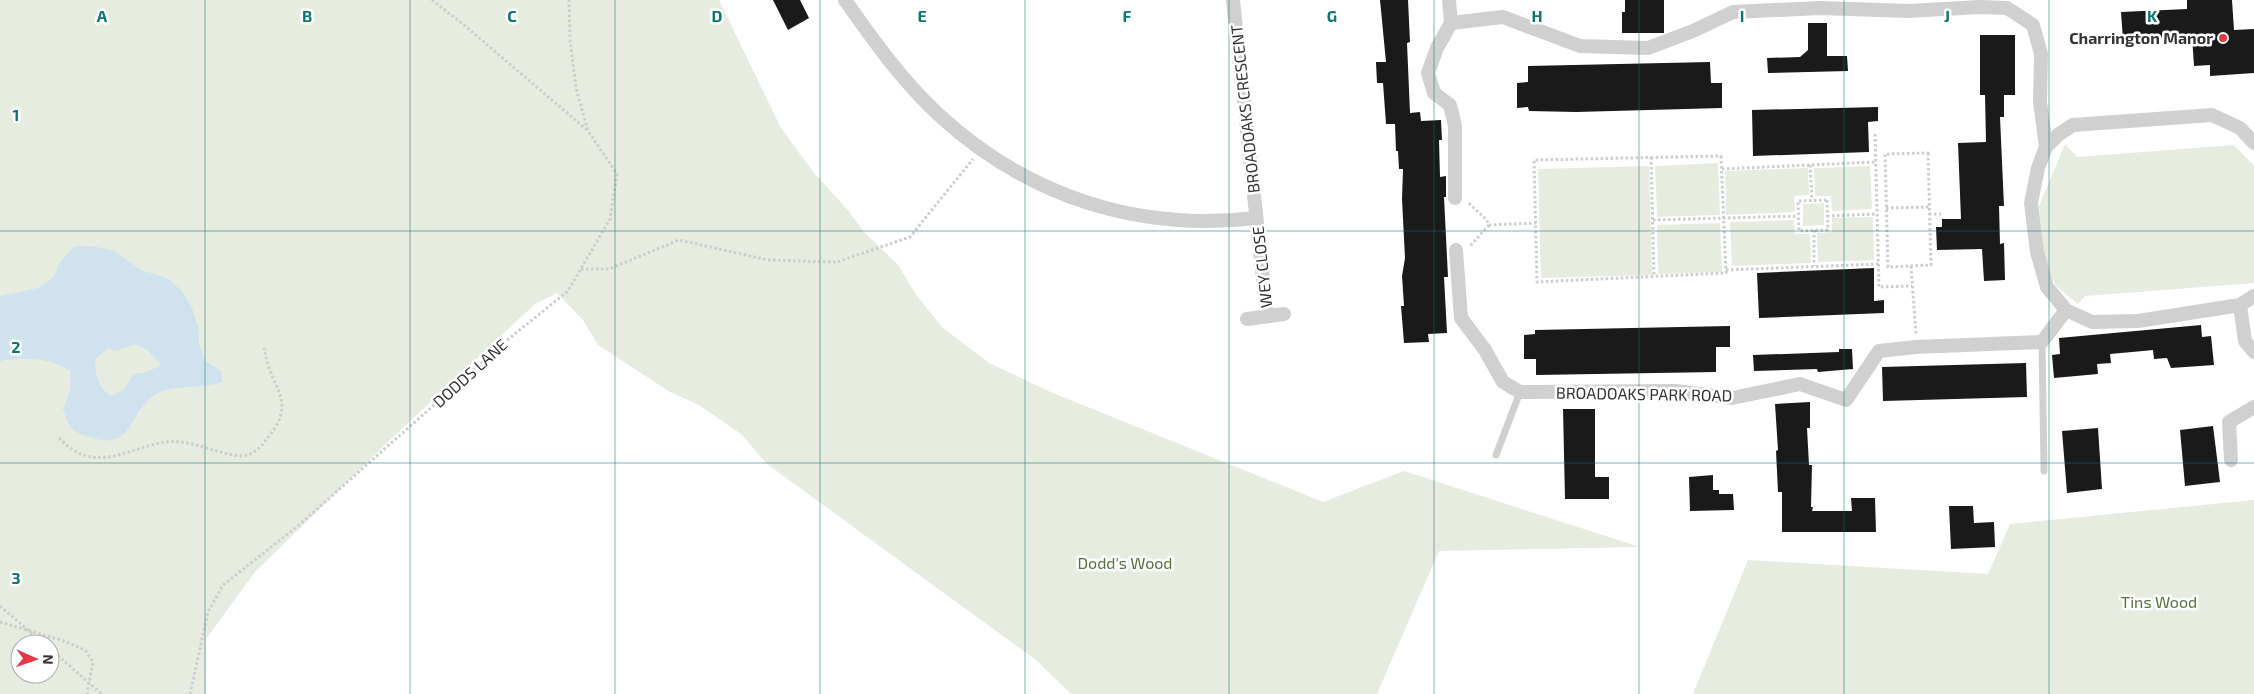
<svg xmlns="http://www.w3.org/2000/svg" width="2254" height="694" font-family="'Exo 2',sans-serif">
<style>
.green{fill:#e6ecdf;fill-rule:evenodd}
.water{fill:#cfe2ee;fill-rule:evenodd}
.building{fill:#1a1a1a}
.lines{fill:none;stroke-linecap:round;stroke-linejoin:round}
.path{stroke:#cdcdcd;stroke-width:3;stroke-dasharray:2.5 2.5;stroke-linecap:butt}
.lane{stroke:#d0d0d0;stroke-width:7}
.street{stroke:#d0d0d0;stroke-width:14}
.grid{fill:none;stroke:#0f766e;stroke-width:1;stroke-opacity:0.55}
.poi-dot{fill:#e63946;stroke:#fff;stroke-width:2}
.labels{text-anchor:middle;stroke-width:5;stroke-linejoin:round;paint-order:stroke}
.poi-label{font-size:16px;font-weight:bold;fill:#333;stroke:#fff;text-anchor:end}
.street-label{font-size:16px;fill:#333;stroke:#fff}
.park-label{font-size:16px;fill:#56703f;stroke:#fff}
.grid-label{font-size:16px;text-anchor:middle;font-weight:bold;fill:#0f766e;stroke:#fff;stroke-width:5;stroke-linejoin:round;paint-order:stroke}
</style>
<rect width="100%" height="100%" fill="#fff"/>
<path class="green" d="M0,0H719L781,128L814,173L847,209L864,232L898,265L917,296L942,327L989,363L1053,393L1323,502L1404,471L1640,547L1439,551L1377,694H1071L1036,660L767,464L741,434L699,405L670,392L598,345L583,320L557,293L535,304L389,441L255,572L206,639V694H0ZM20,644H50V674H20Z
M2065,144L2077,157L2234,145L2254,166V283L2085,296L2078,304L2056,286L2045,263L2039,206Z
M1718,163L1720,215L1657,217L1655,166Z
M1649,166L1652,275L1541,278L1538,169Z
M1870,166L1872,209L1832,211L1831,196H1815L1814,168Z
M1808,168L1809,195L1794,196L1795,212L1726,215L1725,171Z
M1824,203V225L1803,226V204Z
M1873,217L1874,260L1818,262L1817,233L1832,232V218Z
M1794,220L1795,234H1810L1811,263L1732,266L1730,222Z
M1720,223L1722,272L1658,274L1657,225Z
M2254,500V694H1693L1748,560L1988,574L2010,524Z"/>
<path class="water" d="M75,246H92L114,251L141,270L167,278L182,291L192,308L199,330V344L205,361L221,371L222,382C202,389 177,384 158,393C128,408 136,453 89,437C70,431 70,428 63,409L70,391V371C47,357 29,358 3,360L0,362V296L38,288L53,278L60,262ZM135,344L147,350L161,365L147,372L134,374L124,389L111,396C97,386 96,376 95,359L108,348L117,351Z"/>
<path class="building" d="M773,0H800L809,18L788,30Z
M1380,0H1408L1410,42L1407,43L1410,113L1420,112L1421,121L1441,120L1442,140H1439L1440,177L1446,176V197H1444L1448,277H1444L1447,333L1428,334L1429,342L1404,343L1401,306H1404L1402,276L1405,258L1402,199L1403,169H1399L1398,151H1396L1395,124H1386L1383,83H1377L1376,62H1386Z
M1625,0H1664V33H1622V12H1625Z
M2187,0H2232L2234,30L2254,29V73L2210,76V65L2194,66L2192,36L2123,40L2121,12L2187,9Z
M1808,23H1827V56H1847L1848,71L1768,73L1767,58L1800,57L1808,50Z
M1980,35H2015V95H2004V117H2000L2004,206H1999L2000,244L2004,243L2005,280L1984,281L1982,249L1937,250L1936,227H1942V219H1961L1958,143L1986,142L1985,95H1980Z
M1710,62L1711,83H1722V108L1576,112L1529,111L1528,107L1517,108V83L1528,82V66Z
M1878,107V121L1868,122L1869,152L1753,156L1752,110Z
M1874,268V301L1884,300V313L1759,318L1757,273Z
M2201,325L2202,337L2211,336L2214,365L2171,368L2167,358L2154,359L2153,350L2143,351L2110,354L2111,363L2097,364L2098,374L2054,378L2052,355L2060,354L2059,338Z
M1730,326V347H1716V372L1536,375V359H1524V335L1535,334V330Z
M1839,349H1852L1853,369L1818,372L1817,369L1754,371L1753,355L1839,352Z
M2026,363L2027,397L1883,401L1882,367Z
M1810,402V428H1807L1809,465H1812L1811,507H1813L1812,511H1852L1851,498H1875L1876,532H1782V492H1778L1776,451L1778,450L1775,404Z
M1563,409H1595V477H1609V499H1565Z
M2213,426L2220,482L2185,486L2180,430Z
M2098,428L2102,489L2067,493L2062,431Z
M1713,475V490H1719V494H1733L1734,510L1690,511L1689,477Z
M1949,506H1973L1974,523L1994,522L1995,547L1951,549Z"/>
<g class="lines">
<path class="path" d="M432,0L464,25L587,130
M1875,134L1879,287L1912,286
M1928,153L1931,265L1888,267L1885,154Z
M1721,156L1726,273L1537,282L1534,160Z
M1651,157L1654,277
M1810,165L1812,200
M1722,169L1876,162
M1827,200L1828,230L1799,231L1798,201Z
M1469,203C1476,212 1486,216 1489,225L1470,246
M1886,208L1929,207
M1929,214H1941
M1827,216L1877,214
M1653,220L1798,216
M1489,225L1536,223
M1814,230V266
M1911,266L1916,334
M581,269H609L679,240L768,260L837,262L910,237L973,159
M1726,270L1879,264
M59,438C95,476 126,448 166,442C192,439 216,454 241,456C252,456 260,448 266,440C272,432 279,424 281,414C285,398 275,385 270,370C267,363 266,356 264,348
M0,606L44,644
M0,622L64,641L85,650L93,662L87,694
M50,649L102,694
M190,694L208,612L223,585L299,525L506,341L568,291L610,219L617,174L588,131L576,88L570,40L569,0"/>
<path class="lane" d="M2042,342L2044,471
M1496,455L1520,392"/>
<path class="street" d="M845,0C873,40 903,82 939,115C1027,196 1137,232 1256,218
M1233,0L1267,316
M1449,0L1451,23L1503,17L1580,46L1648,48L1693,31L1733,12L1821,8L1908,11L1980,7L2007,8L2033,25L2041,54L2040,102L2046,147
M1451,23L1437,48L1428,73L1434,93L1450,105L1455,126V198
M1456,250L1461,318L1485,350L1503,382L1520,392L1675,391L1732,398L1800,384L1846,400L1879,351L1916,347L2042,342L2066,310L2092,322L2138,321L2240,305L2254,296
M2240,305L2245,341L2254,352
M2066,310L2047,287L2037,252L2031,203L2038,168L2046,147L2059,134L2073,125L2212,115L2240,128L2254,143
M1247,319L1284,314
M2231,460L2229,422L2254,407"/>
</g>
<path class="grid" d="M205,0V694M410,0V694M615,0V694M820,0V694M1025,0V694M1229,0V694M1434,0V694M1639,0V694M1844,0V694M2049,0V694M0,231H2254M0,463H2254"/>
<circle class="poi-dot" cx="2223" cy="38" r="5"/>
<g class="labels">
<g class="poi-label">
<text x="2213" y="44">Charrington Manor</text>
</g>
<g class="street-label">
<text transform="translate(1245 109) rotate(-96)" y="6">BROADOAKS CRESCENT</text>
<text transform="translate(1262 267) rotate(-96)" y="6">WEY CLOSE</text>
<text transform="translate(470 373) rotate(-42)" y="6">DODDS LANE</text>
<text transform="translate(1644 394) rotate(1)" y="6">BROADOAKS PARK ROAD</text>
</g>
<g class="park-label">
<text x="1125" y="569">Dodd's Wood</text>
<text x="2159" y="608">Tins Wood</text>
</g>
</g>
<g class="grid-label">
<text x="102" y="22">A</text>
<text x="307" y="22">B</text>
<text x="512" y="22">C</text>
<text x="717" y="22">D</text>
<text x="922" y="22">E</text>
<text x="1127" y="22">F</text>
<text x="1332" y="22">G</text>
<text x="1537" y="22">H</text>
<text x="1742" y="22">I</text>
<text x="1947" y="22">J</text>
<text x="2152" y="22">K</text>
<text x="16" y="121">1</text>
<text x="16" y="353">2</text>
<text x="16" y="584">3</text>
</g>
<g transform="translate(35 659) rotate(92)"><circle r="24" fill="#ffffff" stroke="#adadad"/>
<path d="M0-4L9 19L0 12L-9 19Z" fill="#e63946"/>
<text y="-8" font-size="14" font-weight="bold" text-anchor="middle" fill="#333333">N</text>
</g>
</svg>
